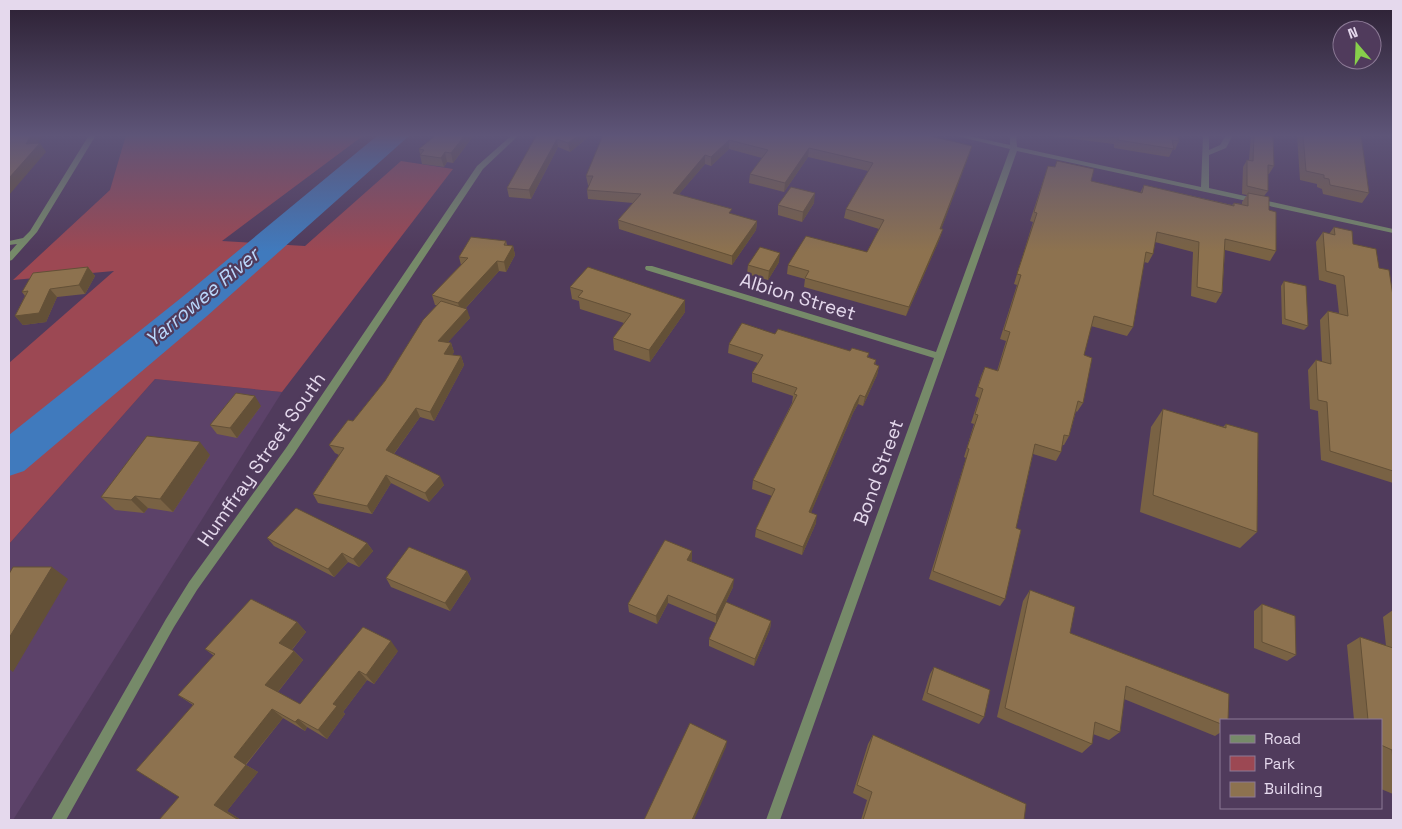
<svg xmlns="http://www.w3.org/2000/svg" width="1402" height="829" font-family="'Space Grotesk',sans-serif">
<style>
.built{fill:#5c4269}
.green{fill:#9c4853}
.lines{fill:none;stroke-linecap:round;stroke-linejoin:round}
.river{fill:#407abd;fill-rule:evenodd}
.minor{fill:#768a69;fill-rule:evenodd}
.wall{fill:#796244}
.shaded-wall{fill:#635037}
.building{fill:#8d724f;stroke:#635037}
.labels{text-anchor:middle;stroke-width:4.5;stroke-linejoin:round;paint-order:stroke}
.street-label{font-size:19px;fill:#e5d9ed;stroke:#503b5c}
.water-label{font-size:20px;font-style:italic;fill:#b9d7fb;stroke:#503b5c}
</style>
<rect width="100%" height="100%" fill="#503b5c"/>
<path class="built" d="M155,379L282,392L13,820H9V544Z"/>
<path class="green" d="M126,135H364L222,241L305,246L401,161L453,169L282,392L155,379L9,544V363L114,271L13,280L110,190Z"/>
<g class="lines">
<path class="river" d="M378,135H410L207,316L24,471L9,476V435L181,298Z"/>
<path class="minor" d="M89,135H96L37,232L12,260L9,261V253L17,244L9,245V241L23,238L30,231Z
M512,135H519L483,169L294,454L197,590L174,627L66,820H51L166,619L189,582L286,448L477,166Z
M952,135H965L1010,145V135H1016L1017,147L1201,187L1203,135H1209V150L1220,145L1226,135H1233L1226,148L1209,155V188L1393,229V233L1017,151L780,820H766L934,358L646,270L645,268L646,266H652L936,352L1010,149Z"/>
</g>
<path class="wall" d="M474,135L453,163L447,162L444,167L422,164L420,155V154L419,149L440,136Z
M591,135L570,152L558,147L531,199L509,197L507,188L536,136Z
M603,135L972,146L969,155L941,229L940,238L906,316L804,287L805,279L787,274L788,265L867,252L879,229L844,218L846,209L868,171L808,157L784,192L749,183L750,174L762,158L729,149L711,166L705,164L679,194L732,214L757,221L756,230L732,265L619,229L618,220L633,203L588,199L587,190L589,185H588L586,176Z
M1050,135H1178L1179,141L1175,150L1173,149L1169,157L1114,148V144L1051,136Z
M1251,135H1273L1274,166L1269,174H1268V191L1264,196L1269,210L1276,251L1270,261L1225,250L1222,293L1216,303L1191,296L1193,252L1155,242L1153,254L1148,263L1144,262L1133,327L1127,336L1091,326L1084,355L1083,403L1077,412L1076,411L1069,436L1064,445H1062L1061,452L1056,461L1033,454L1016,528L1005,599L1000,606L929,579L966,458L964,457L974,424L971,423L979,398L975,396L981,376L985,367L997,371L1006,341L1000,339L1017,285L1014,284L1033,222L1030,221L1048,166L1055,167L1057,161L1091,181L1140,193L1144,185L1232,205L1234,203L1242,204V202L1247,195L1242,194L1243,167L1247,160H1249Z
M1297,135H1361L1369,193L1362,203L1323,194L1322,189L1317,187V184L1300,180Z
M814,203L802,222L778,215V205Z
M1334,227L1379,268L1393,296V483L1321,460L1318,411L1310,409L1308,370L1316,360L1322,362L1320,320L1328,311L1339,313L1336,285L1319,280L1316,242L1323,232L1329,234Z
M506,241L507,245L513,246L515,255L506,272L499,271L465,309L470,318L448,342L451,343L454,352L452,355L461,356L464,365L434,421L420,417L394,454L444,485L429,502L391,483L372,514L318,503L313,494L339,455L335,453L329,445L353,421L385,381L437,305H435L432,295L461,265L459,257Z
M779,262L768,280L747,274L748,265Z
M88,267L95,276L85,294L57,297L46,322L23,325L15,316L25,296L22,292Z
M1284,281L1308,326L1304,330L1282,324L1281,286Z
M570,287L685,312L650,362L614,350L613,338L624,323L580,309L579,301L572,299Z
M775,334L850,351L869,353L868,357L876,360L875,365L879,366L877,375L863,406L858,404L853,413L811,512L816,523L802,555L755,537L756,529L772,496L752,489L753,480L792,403L793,396L752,382V373L758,363L728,353L729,344Z
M261,406L237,438L217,434L210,425Z
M1163,409L1223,427L1226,424L1257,532L1240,548L1140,512L1151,427Z
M210,455L173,512L148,508L144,513L115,510L101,497Z
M267,538L367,543L373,551L359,567L348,562L334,577L274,546Z
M692,559L691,561L733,587L716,623L668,603L657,624L629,612L628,604Z
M467,571L471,579L450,611L391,587L386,578Z
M1030,590L1070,633L1221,724V732L1215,736L1124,699L1120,732L1109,740L1093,734L1092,744L1082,753L997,717L1023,601Z
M1262,604L1296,655L1287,661L1254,648V611Z
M1393,610V794L1381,789V720H1354L1347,645L1360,637L1386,646L1383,617Z
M771,621L770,629L754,666L709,646V639Z
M297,622L306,632L292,650L294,651L303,660L278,692L300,704L398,651L374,684L367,680L343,712L345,714L327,739L307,727L305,731L283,718L246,765L258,772L227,811L241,820H159L179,797L193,705L178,695L214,656L205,649Z
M934,667L984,717L979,724L922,700L930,674Z
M873,735L1024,820H861L867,800L853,793L868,744Z"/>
<path class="shaded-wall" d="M31,135H43L35,148L40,143L46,152L9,195V178L26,144Z
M465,135H474L453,163L451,153Z
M579,135H591L570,152L568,143Z
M557,139L558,147L531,199L529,190Z
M729,140V149L711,166V157Z
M972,146L969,155L938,238L940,229Z
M809,148L808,157L784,192L785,183Z
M445,152L447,162L444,167L441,158Z
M705,155V164L673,201V193Z
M815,193L814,203L802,222L803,212Z
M757,221L756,230L732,265V256Z
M943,229L940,238L906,316L909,307Z
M513,246L515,255L506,272L504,262Z
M780,253L779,262L768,280L769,271Z
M497,261L499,271L461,313L458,303Z
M88,267L95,276L85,294L79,285Z
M50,289L57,297L46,322L23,325L15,316Z
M685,300V312L650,362L649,350Z
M467,309L470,318L441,350L438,341Z
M451,343L454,352L448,363L444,354Z
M461,356L464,365L434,421L430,412Z
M879,366L877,375L863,406L865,397Z
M860,395L858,404L853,413L808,520L809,512L855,404Z
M255,396L261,406L237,438L230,428Z
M416,408L420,417L390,459L386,450Z
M200,442L210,455L173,512L160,499Z
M386,475L391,483L372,514L367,506Z
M440,476L444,485L429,502L425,493Z
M135,496L148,508L144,513L131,500Z
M817,515L816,523L802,555L803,547Z
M367,543L373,551L359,567L353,559Z
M692,551V559L687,568V560Z
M342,553L348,562L334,577L328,569Z
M52,567L68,579L13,672L9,669V638Z
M467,571L471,579L450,611L445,603Z
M734,579L733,587L716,623V615Z
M668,595V603L657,624L656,616Z
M771,621L770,629L754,666L755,659Z
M297,622L306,632L289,653L279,643Z
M391,641L398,651L374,684L366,675Z
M294,651L303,660L276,694L265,685Z
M359,671L367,680L343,712L345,714L327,739L318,730L333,704Z
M272,709L283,718L245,765L234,757Z
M298,719L307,727L305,731L295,722Z
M727,741L726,747L694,820H692Z
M246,765L258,772L227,811L241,820H236L214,805Z"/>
<path class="building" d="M9,135H31L26,144L40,143L9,178Z
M436,135L440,136L465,135L451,153L445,152L441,158L420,155L424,150L419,149Z
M538,135H579L568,143L557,139L529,190L507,188L536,136Z
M603,135H926L972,146L940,229H943L909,307L805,278L809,271L788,265L806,236L867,252L884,220L846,209L873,163L809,148L785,183L750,174L768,150L729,140L711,157L705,155L673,193L732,209L729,213L757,221L732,256L618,220L641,194L587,190L593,176H586Z
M1111,135H1178L1179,141L1172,140L1174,149L1118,140V136Z
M1254,135H1273L1274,166L1268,165V191L1247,186V160L1253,161Z
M1303,135H1361L1369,193L1330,185L1329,179L1324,178V175L1306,171Z
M1057,161L1094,169L1091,181L1142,193L1144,185L1234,206V203L1248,206V193L1269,197V210L1276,212V251L1225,239L1222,293L1197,287L1199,242L1157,232L1153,254L1146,252L1133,327L1094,316L1084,355L1092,358L1083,403L1078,401L1069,436L1064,435L1061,452L1035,444L1016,528L1021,530L1005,599L933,571L969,449L967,448L978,415L975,414L983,389L978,387L985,367L998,371L1010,332L1004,330L1021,275L1017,274L1037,213L1034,212L1048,166L1055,167Z
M791,187L815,193L803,212L778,205Z
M1334,227L1352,231L1353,244L1376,249L1379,268L1389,270L1393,296V471L1330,451L1327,402L1318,400L1316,360L1331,364L1328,311L1348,316L1344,276L1326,271L1323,232L1335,235Z
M471,237L506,241L504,245L513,246L504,262L497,261L458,303L432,295L468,258L459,257Z
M760,247L780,253L769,271L748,265Z
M88,267L79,285L50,289L39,313L15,316L28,291L22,292L33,273Z
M588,267L685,300L649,350L613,338L631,314L578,297L583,291L570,287Z
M1284,281L1306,286L1308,326L1285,319Z
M441,301L467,309L438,341L451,343L444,354L461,356L430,412L416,408L386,450L440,476L425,493L386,475L367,506L313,494L344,448L329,445L348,420L353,421L385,381L423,320Z
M742,323L775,334L778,329L850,351L852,348L869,353L867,357L876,360L874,364L879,366L865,397L860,395L855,404L809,512L817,515L803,547L756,529L775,489L753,480L797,395L794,394L797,388L752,373L763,355L729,344Z
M236,393L255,396L230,428L210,425Z
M1163,409L1226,428V424L1258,433L1257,532L1153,495Z
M147,436L200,442L160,499L135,496L131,500L101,497Z
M296,508L367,543L353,559L342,553L328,569L267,538Z
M665,540L692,551L687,560L734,579L716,615L668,595L656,616L628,604Z
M409,547L467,571L445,603L386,578Z
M13,567H52L9,638V574Z
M1030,590L1075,607L1070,633L1229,694L1228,720H1221V724L1126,686L1120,732L1095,722L1092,744L1005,708Z
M251,599L297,622L279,643L294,651L265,685L300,704L363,627L391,641L366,675L359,671L333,704L337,706L318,730L298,719L295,722L272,709L234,757L246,765L214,805L237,819L236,820H159L179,797L136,770L194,704L178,695L215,654L205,649Z
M726,602L771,621L755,659L709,639Z
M1262,604L1295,616L1296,655L1262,642Z
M1360,637L1393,648V760L1392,750L1381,745V720H1368Z
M934,667L990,690L984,717L927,693Z
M690,723L727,741L692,820H644Z
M873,735L1026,804L1024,820H863L872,792L857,785Z"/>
<linearGradient id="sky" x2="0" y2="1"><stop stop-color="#2c2033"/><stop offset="0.54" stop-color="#5e5578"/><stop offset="1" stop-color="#5e5578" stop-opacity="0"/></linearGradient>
<rect width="1402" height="251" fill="url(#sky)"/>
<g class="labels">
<g class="street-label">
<text transform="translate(798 296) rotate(17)" y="7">Albion Street</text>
<text transform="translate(261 459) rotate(-55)" y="7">Humffray Street South</text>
<text transform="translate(878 472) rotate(-70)" y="7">Bond Street</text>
</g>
<g class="water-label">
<text transform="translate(202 297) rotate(-40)" y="7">Yarrowee River</text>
</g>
</g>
<rect width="1402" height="829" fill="none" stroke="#e5d9ed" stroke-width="20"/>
<rect x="1220" y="719" width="162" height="90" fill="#503b5c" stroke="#8c7a96"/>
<rect x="1230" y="735" width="25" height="8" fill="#768a69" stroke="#8c7a96"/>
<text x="1264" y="744" font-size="15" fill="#e5d9ed">Road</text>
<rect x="1230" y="756" width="25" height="15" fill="#9c4853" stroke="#8c7a96"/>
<text x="1264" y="769" font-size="15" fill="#e5d9ed">Park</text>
<rect x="1230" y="782" width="25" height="15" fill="#8d724f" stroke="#8c7a96"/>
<text x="1264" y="794" font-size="15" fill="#e5d9ed">Building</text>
<g transform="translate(1357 45) rotate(341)"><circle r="24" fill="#503b5c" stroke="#8c7a96"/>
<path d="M0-4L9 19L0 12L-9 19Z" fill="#87cf4b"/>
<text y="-8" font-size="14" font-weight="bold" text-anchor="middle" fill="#e5d9ed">N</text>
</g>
</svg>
